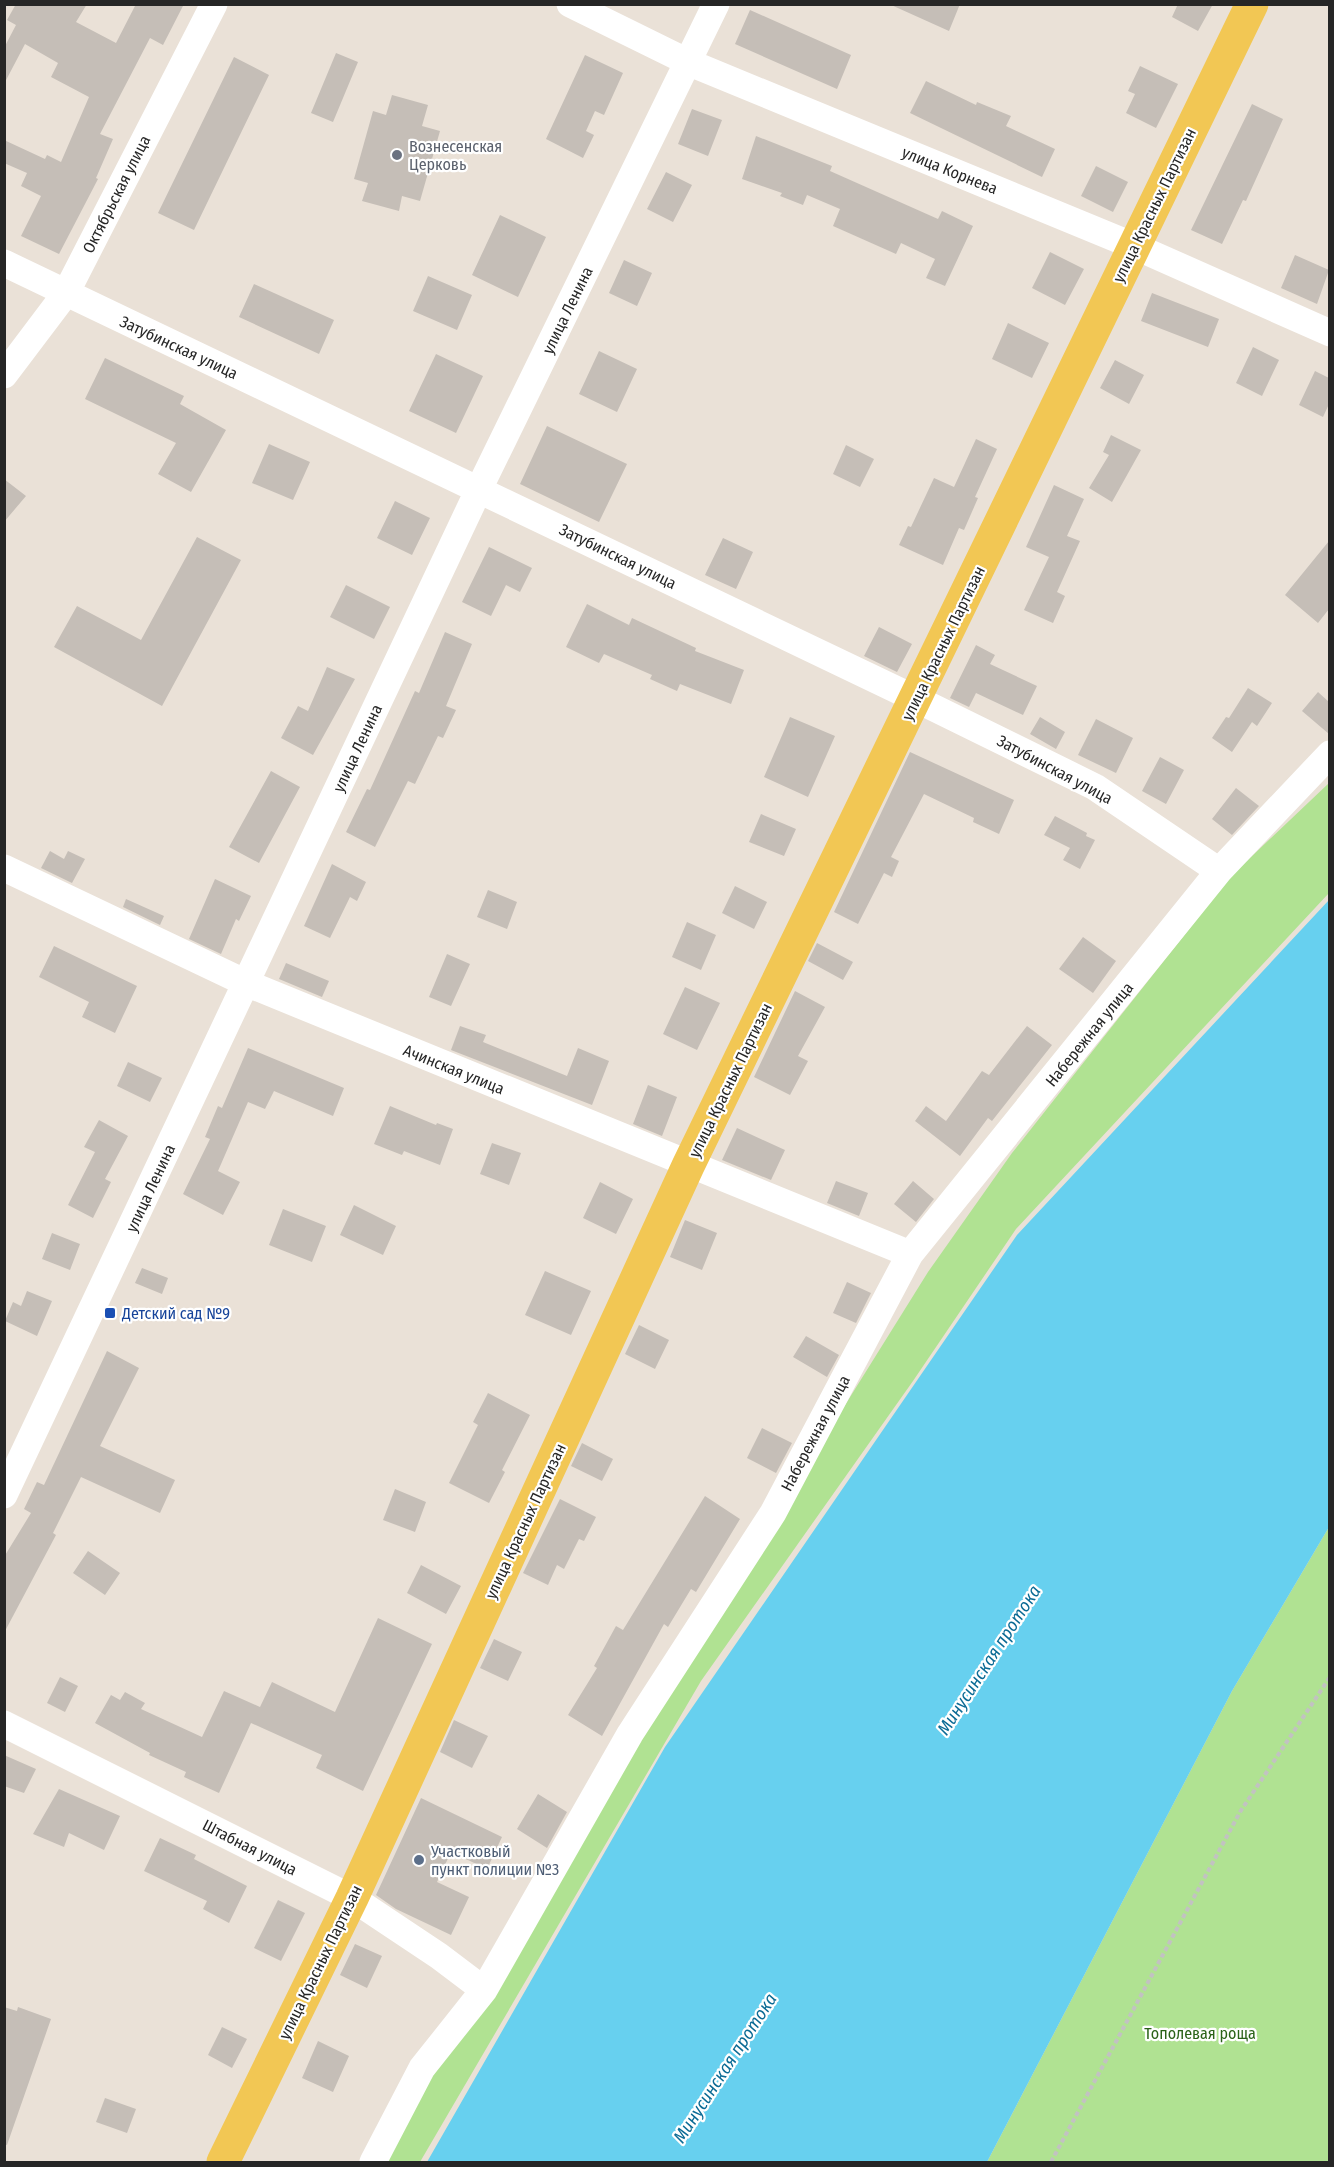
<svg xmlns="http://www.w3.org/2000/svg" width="1334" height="2167" font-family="'Fira Sans Condensed',sans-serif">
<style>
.green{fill:#b0e292}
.water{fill:#67d0ef}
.building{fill:#c5beb7}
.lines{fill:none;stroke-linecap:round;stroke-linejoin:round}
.path{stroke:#c2c2c2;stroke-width:4;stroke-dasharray:4.5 3;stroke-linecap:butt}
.minor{stroke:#fff;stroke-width:27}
.major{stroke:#f2c754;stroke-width:33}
.worship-dot{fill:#6b7280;stroke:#fff;stroke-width:2}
.transit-dot{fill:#1a4fb4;stroke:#fff;stroke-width:2}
.service-dot{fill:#5c6f8a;stroke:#fff;stroke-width:2}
.labels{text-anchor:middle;stroke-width:4.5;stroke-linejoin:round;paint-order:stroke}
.worship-label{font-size:16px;fill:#5b616d;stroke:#fff;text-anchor:start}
.street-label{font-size:16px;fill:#262626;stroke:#fff}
.transit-label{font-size:16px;fill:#164399;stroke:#fff;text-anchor:start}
.service-label{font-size:16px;fill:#4e5e75;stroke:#fff;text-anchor:start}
.park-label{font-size:16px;fill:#2a6218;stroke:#fff}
.water-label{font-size:18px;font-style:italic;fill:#0b6b95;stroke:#fff}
</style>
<rect width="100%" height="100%" fill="#eae1d7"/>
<path class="green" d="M1329,783V893L1016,1229L913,1381L701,1681L420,2162H381L428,2074L928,1272L1012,1153L1231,876Z
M1329,1527V2162H987L1232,1691Z"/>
<path class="water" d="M1329,900V1527L1232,1691L987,2162H427L665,1747L1017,1235Z"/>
<path class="building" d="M16,4H87L76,22L116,43L136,4H184L163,45L150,38L100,134L113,139L96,178L98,179L59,254L21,236L41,196L21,186L27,173L4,163V140L45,159L47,155L61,162L89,97L51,77L58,63L25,44L4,84V48L16,25L7,20Z
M889,4H960L949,31Z
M1178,4H1213L1198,31L1172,17Z
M750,10L851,55L837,89L735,44Z
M336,53L358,62L333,122L311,113Z
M585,55L623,73L604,115L595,111L586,131L594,135L583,158L546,139Z
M234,57L269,75L194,230L158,213Z
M1140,66L1178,84L1156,128L1126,113L1135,94L1128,91Z
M926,81L976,105L977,102L1011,116L1006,126L1055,149L1042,177L910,113Z
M392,95L428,105L422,126L440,131L420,201L402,196L399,211L362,201L368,183L354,179L373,111L386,115Z
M1252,104L1283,119L1246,201L1243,200L1222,244L1191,230Z
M692,109L722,120L708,156L678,144Z
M756,136L832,166L830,171L938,219L942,211L973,226L945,286L926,278L935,259L901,243L896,254L833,226L840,209L807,195L803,205L780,196L782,193L742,179Z
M1096,166L1128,182L1113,212L1081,196Z
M666,172L692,185L673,222L647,209Z
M500,215L546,237L518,297L472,275Z
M1050,252L1084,269L1065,305L1032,288Z
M1295,255L1329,270L1317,304L1281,288Z
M624,260L652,273L637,306L609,293Z
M428,276L472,295L457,330L413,311Z
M254,284L334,320L319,354L239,317Z
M1152,293L1219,319L1208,347L1141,321Z
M1008,323L1049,343L1032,378L992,359Z
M1253,347L1279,360L1262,396L1236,383Z
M599,351L637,369L617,412L579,394Z
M436,354L483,376L456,433L409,411Z
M105,358L184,396L180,404L226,430L191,492L158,474L176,443L85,399Z
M1115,360L1144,375L1129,404L1100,388Z
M1315,371L1329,378V404L1323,417L1299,405Z
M547,426L627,464L599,522L520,484Z
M1111,435L1141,450L1112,502L1089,488L1109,455L1103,452Z
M976,439L997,449L975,497L978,498L964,530L959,528L943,565L899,545L908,526L911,527L934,478L954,487Z
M269,444L310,462L293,500L252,483Z
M846,445L874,459L860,487L833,474Z
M4,479L26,496L4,522Z
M1054,485L1084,499L1067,536L1080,541L1057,592L1065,596L1053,623L1024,610L1049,557L1026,547Z
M395,501L430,518L412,555L377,538Z
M197,537L241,560L162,706L54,647L77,606L141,640Z
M723,538L753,552L736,589L705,575Z
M1329,541V609L1318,623L1285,595Z
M489,547L532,568L520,592L506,585L491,616L462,602Z
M346,585L390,607L374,639L330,617Z
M587,604L629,625L632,618L696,648L695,651L744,670L731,704L680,684L677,691L650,679L652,675L604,654L599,663L566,647Z
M879,627L912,644L897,672L864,656Z
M445,632L472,644L446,706L456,710L443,738L438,736L415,784L408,781L375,847L346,832L367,789L370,790L415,691L419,693Z
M976,645L995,655L990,664L1037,686L1023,715L976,693L969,707L950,698Z
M327,667L355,679L313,755L281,738L298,706L308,711Z
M1248,688L1272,703L1257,726L1252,722L1232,752L1212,738L1226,717L1229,718Z
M1318,692L1329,702V734L1302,711Z
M790,717L835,736L808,797L764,777Z
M1040,717L1065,732L1056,749L1030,734Z
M1096,719L1133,738L1116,773L1078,755Z
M910,752L1014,800L999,834L973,822L974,818L924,794L891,857L899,861L892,877L884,873L858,924L834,912Z
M1160,757L1184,770L1166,804L1142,791Z
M271,771L300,787L259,863L229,847Z
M1236,788L1259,806L1232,835L1212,819Z
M761,814L796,829L784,856L749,842Z
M1055,816L1087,833L1086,836L1095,840L1080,869L1063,860L1070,848L1044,835Z
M50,851L64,859L68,851L85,859L72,883L41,868Z
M332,864L366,882L357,901L350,897L330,938L304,926Z
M215,879L251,896L239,921L236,919L221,954L189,939Z
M735,886L767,902L754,929L722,913Z
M488,890L517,902L507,929L477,917Z
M126,899L164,916L160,925L123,907Z
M687,922L716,935L701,970L672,957Z
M1083,937L1116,961L1093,993L1059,969Z
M817,943L853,962L843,980L808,961Z
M54,946L137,986L115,1033L82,1017L89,1002L39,977Z
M447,954L470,964L451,1006L429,997Z
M286,963L329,981L322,997L279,979Z
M685,987L720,1003L697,1050L663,1034Z
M795,991L825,1007L798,1056L808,1061L790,1095L754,1077Z
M460,1026L486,1035L483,1042L567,1076L578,1048L609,1061L592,1105L451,1050Z
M1027,1026L1052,1045L992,1121L988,1118L960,1156L915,1121L926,1106L946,1121L982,1071L989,1075Z
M248,1048L344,1088L333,1116L274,1091L265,1109L248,1102L218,1171L240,1182L223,1215L183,1194L210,1139L205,1137L218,1106L222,1108Z
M128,1062L162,1078L150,1102L117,1086Z
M648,1085L677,1097L662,1136L633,1124Z
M390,1106L436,1125L437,1123L453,1129L440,1165L404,1151L402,1155L374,1144Z
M99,1120L128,1136L105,1179L111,1182L93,1218L68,1205L95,1152L84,1147Z
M737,1128L785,1150L771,1180L722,1160Z
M492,1143L521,1153L509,1185L480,1174Z
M836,1181L868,1193L859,1216L827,1203Z
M913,1181L934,1199L916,1222L894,1204Z
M600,1182L633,1199L616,1234L583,1218Z
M354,1205L396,1226L383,1255L340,1235Z
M283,1209L326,1226L312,1262L269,1245Z
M685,1220L717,1233L702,1270L670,1257Z
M52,1233L80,1244L70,1270L42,1259Z
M142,1268L168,1278L162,1294L135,1283Z
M545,1271L591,1291L571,1335L525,1315Z
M847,1282L871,1293L856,1323L833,1313Z
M27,1291L52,1301L37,1336L5,1321L13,1302L21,1306Z
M639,1325L669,1340L655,1369L625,1354Z
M806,1336L839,1355L827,1377L793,1357Z
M107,1351L139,1368L100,1446L175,1480L160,1513L81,1477L53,1533L56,1535L4,1633V1557L31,1513L24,1509L37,1482L44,1485Z
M488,1393L530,1415L502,1470L505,1472L489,1503L449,1483L478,1425L473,1422Z
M762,1428L792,1443L776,1473L747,1458Z
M582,1443L613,1459L602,1481L571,1466Z
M395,1489L426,1502L415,1532L383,1520Z
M705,1496L740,1519L696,1592L691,1589L668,1627L664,1624L602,1736L568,1715L597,1668L594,1666L616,1626L623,1630Z
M560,1499L596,1517L584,1541L579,1539L564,1569L557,1565L548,1585L523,1573Z
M88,1551L120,1573L105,1595L73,1573Z
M421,1565L461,1586L446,1614L407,1593Z
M378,1618L432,1644L363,1791L316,1768L322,1755L251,1723L219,1793L184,1777L186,1772L149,1755L150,1753L95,1723L111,1695L120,1700L125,1692L145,1703L141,1709L202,1737L224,1691L260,1707L272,1682L335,1712Z
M494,1639L522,1652L508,1681L480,1668Z
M60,1677L78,1686L65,1712L47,1703Z
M454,1720L488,1736L472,1768L440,1752Z
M4,1755L36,1769L24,1793L4,1786Z
M59,1789L120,1816L104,1850L69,1833L64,1847L33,1834Z
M538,1794L567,1812L547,1848L517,1829Z
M421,1798L502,1837L487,1869L451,1852L437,1882L469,1897L451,1935L396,1909L376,1895Z
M160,1838L196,1855L194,1859L247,1886L229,1923L203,1909L207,1901L144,1871Z
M278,1900L305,1913L281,1961L254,1948Z
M355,1944L382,1956L367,1988L340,1975Z
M4,2007L17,2011L18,2007L51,2019L7,2145L4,2144Z
M222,2027L247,2039L232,2068L208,2055Z
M318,2041L349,2056L333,2092L302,2078Z
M105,2098L136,2109L127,2133L96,2122Z"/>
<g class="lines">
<path class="path" d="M1051,2162L1240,1812L1330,1677"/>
<path class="minor" d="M570,4L690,63L1134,246L1330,333
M4,263L916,699L1095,787L1219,871
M4,375L66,293L214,4
M4,868L246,983L910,1254
M4,1495L479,489L716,4
M4,1724L352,1898L439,1956L484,1990
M373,2162L422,2068L484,1990L630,1734L773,1513L910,1254L1219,871L1330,754"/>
<path class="major" d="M223,2162L352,1898L688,1166L1252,4"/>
</g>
<circle class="worship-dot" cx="397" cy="155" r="6"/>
<rect class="transit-dot" x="104" y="1307" width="12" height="12" rx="3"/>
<circle class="service-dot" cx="419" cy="1860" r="6"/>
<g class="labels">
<g class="worship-label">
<text x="409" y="152">Вознесенская<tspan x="409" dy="18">Церковь</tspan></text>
</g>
<g class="street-label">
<text transform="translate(950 170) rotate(22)" y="6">улица Корнева</text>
<text transform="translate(116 194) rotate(-63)" y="6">Октябрьская улица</text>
<text transform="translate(1154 205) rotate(-64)" y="6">улица Красных Партизан</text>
<text transform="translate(567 310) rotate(-64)" y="6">улица Ленина</text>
<text transform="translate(179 347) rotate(25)" y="6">Затубинская улица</text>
<text transform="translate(618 556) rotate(26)" y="6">Затубинская улица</text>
<text transform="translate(943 643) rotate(-64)" y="6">улица Красных Партизан</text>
<text transform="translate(357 748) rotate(-65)" y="6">улица Ленина</text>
<text transform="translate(1055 769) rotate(28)" y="6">Затубинская улица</text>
<text transform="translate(1089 1034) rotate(-51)" y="6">Набережная улица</text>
<text transform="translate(454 1069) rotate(22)" y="6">Ачинская улица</text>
<text transform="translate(730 1080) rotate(-64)" y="6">улица Красных Партизан</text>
<text transform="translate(150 1188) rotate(-65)" y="6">улица Ленина</text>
<text transform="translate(815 1433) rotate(-62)" y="6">Набережная улица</text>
<text transform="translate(525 1521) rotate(-65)" y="6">улица Красных Партизан</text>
<text transform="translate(250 1847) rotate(27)" y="6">Штабная улица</text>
<text transform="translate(320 1962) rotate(-64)" y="6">улица Красных Партизан</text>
</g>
<g class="transit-label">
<text x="122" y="1319">Детский сад №9</text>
</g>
<g class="service-label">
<text x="431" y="1857">Участковый<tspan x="431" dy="18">пункт полиции №3</tspan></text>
</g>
<g class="park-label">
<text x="1200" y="2039">Тополевая роща</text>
</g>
<g class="water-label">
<text transform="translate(989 1660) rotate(-57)" y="6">Минусинская протока</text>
<text transform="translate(725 2068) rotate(-57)" y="6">Минусинская протока</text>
</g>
</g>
<rect width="1334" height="2167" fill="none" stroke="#262626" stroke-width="12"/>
</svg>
